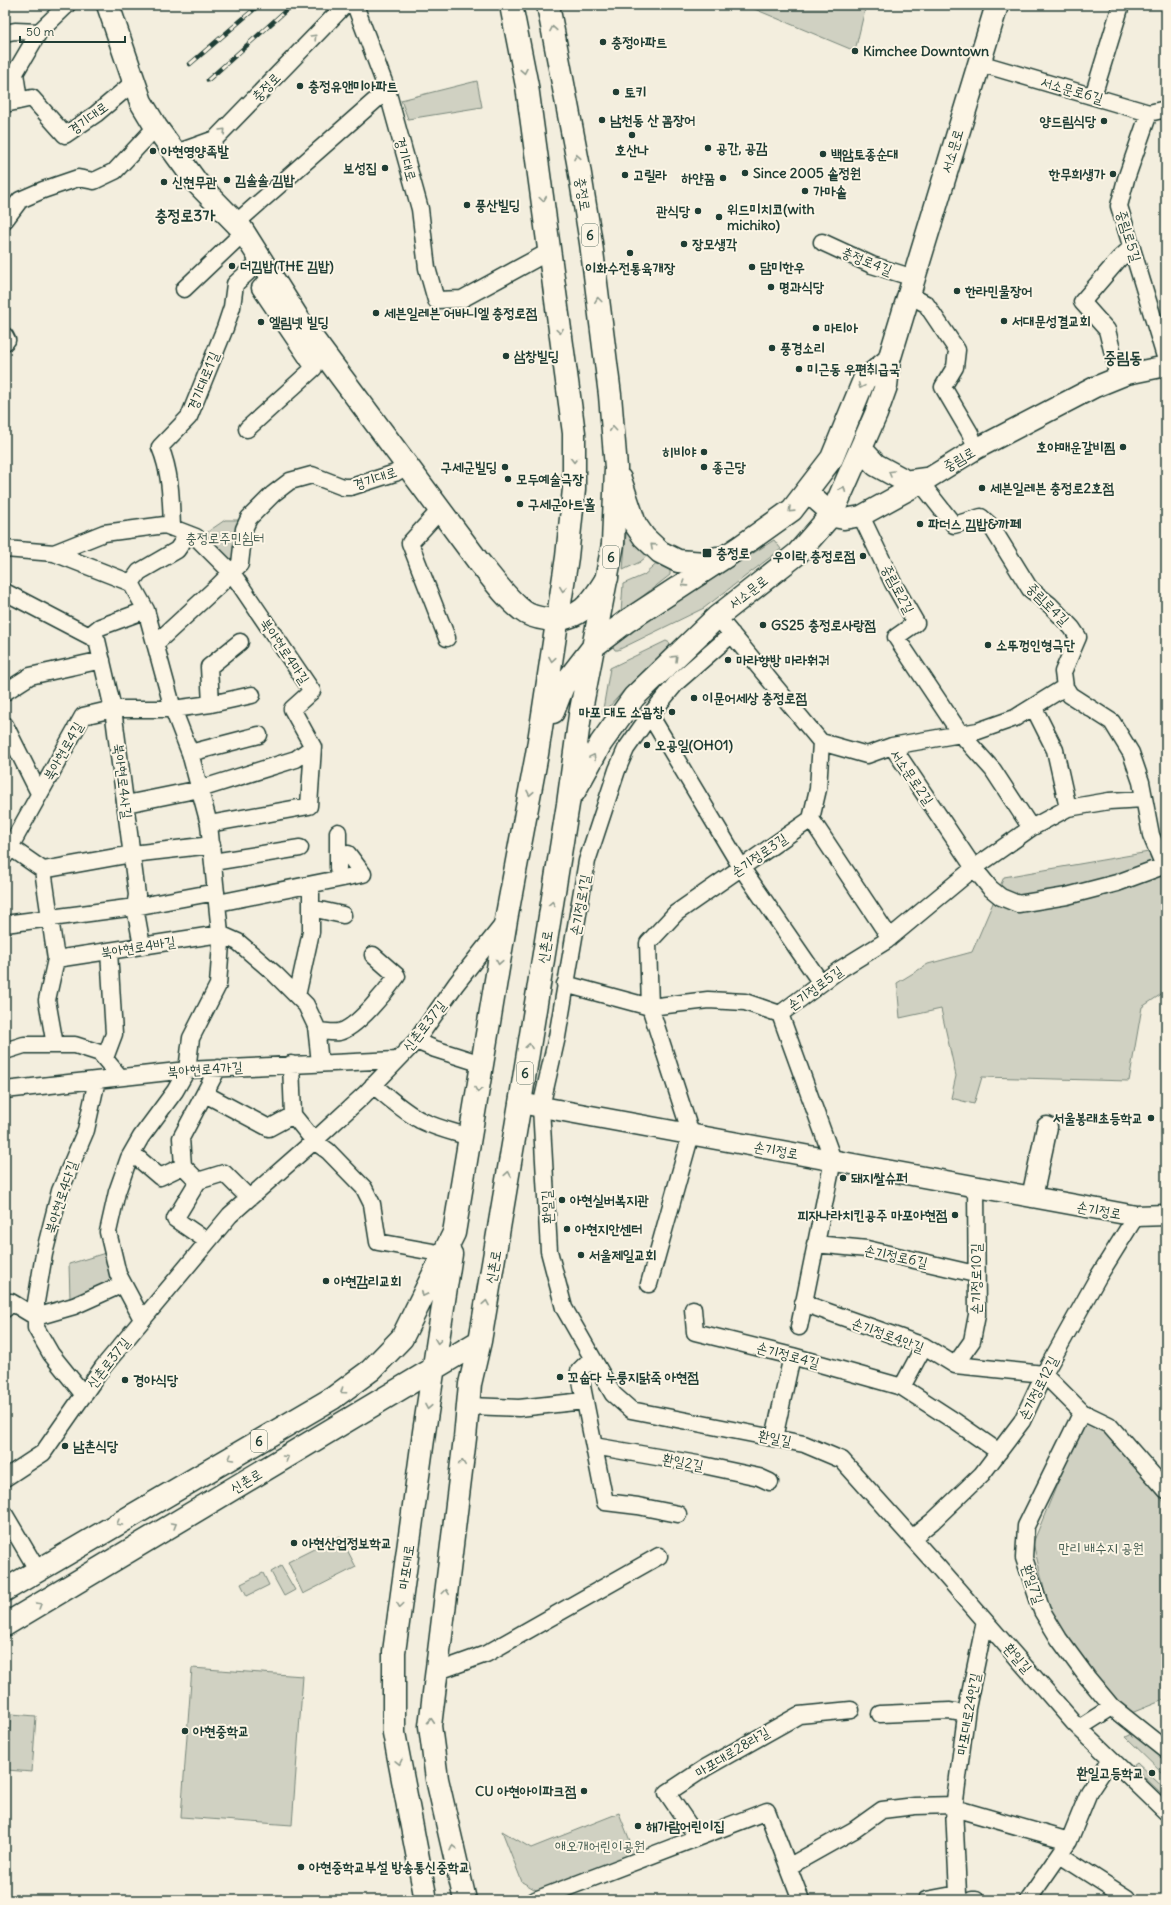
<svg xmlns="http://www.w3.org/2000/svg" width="1171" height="1905" font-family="Delius,'Poor Story',sans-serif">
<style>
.green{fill:#d0d1c2;stroke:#78877b}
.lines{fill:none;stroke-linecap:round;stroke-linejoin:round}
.minor-casing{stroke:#1f3d34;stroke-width:19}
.tertiary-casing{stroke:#1f3d34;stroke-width:23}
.secondary-casing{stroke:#1f3d34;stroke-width:25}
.primary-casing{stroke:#1f3d34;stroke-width:25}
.minor{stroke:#fcf5e5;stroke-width:16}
.tertiary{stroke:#fcf5e5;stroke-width:20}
.secondary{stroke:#fcf5e5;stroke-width:22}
.primary{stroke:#fcf5e5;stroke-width:22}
.rail-casing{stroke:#1f3d34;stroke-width:4.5}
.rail{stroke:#fcf5e5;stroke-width:3;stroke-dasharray:9;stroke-linecap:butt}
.oneway{stroke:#8e998c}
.poi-dot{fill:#1f3d34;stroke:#fcf5e5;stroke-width:1.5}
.labels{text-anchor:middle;stroke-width:4;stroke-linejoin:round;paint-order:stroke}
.shield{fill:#fcf5e5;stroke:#617469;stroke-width:1}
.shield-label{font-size:13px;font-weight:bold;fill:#1f3d34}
.poi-label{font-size:14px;font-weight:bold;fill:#1f3d34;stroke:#fcf5e5;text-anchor:start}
.street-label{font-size:14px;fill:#1f3d34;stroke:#fcf5e5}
.park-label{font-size:14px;fill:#425b50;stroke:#fcf5e5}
.quarter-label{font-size:16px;font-weight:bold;fill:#1f3d34;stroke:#fcf5e5}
</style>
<rect width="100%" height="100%" fill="#f3eede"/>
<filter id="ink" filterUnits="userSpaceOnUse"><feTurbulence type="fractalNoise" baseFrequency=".025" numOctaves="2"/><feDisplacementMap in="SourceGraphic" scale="8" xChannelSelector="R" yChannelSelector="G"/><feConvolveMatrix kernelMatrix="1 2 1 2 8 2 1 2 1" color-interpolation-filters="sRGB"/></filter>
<g filter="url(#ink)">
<path class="green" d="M745,5H866L855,51Z
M477,81L482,107L408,119L401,100Z
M225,520H244L231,568L206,537V533Z
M628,529L651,553L640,562L623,570L626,534Z
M774,540L781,549L704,608L618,650H615L612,645L616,640Z
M661,560L670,567V575L621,613L623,584L644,575Z
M666,641L670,643L669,646L625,689L602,715L610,668Z
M1166,849V991L1142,1007L1129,1081L982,1077L974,1104L951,1098L956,1076L941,1009L900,1018L897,983L928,964L972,952L1004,877Z
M112,1251L120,1278L70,1298L69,1264Z
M1084,1419L1107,1428L1166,1505V1699L1129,1714L1107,1691L1050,1612L1033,1543Z
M340,1536L356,1567L303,1594L288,1562Z
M281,1566L295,1590L284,1596L271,1572Z
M263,1573L269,1585L247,1596L241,1584Z
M192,1668L303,1676L292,1825L181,1817Z
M11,1714L36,1716L32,1772L7,1770Z
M1134,1733L1166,1759V1776L1126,1737Z
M1137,1763L1166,1790V1798L1133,1766Z
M619,1813L636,1856L541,1893L522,1882L502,1831L531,1848Z"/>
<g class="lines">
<defs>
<path id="minor" d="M355,5L387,90L420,209L427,268L436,300L462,299L550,251
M5,33L15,31L39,32L67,5
M979,63L1149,113L1166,109
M1093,96L1121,5
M19,101L15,73L39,32
M5,104L32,98L65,135L96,114L134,82
M1149,113L1126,179L1119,206L1166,360
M176,153L215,139L345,5
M5,220L20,200L43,190L78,178L94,181L115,171L156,127
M236,223L387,90
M822,242L872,265L914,278
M184,289L244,232
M909,295L926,304L957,350L955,367L943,387L970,433L976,449
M5,336L7,340L5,342
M1117,378L1115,362L1107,330L1082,302L1119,259L1132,247
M247,429L314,368L260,288L272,277
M921,483L954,525L981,517L991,526L1030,589L1050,605L1072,628L1078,637L1063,672L1065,687L1070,695L1112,722L1131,753L1141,782L1151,835L1164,866
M440,510L410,543L447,638
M861,516L893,583L916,623L896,637L960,733L993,770L1031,828
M172,528C171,500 171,473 160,447L189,417L225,328L232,307L235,284L261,260
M5,549L54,553L131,583
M54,553L104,533L165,525L196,537L232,573L312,691L292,709L313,747L309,806L209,824
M131,583L146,610L173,709L190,753L209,824L221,943L218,985L191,1038L187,1070L175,1091L141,1137L129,1158L117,1192L108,1232L118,1274L142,1319
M131,583L139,572L177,550L188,534
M5,592L97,640L113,709L137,895L135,907L142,946
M725,626L821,742L867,755L892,746L974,868L990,888L1001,897L1018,904L1067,896L1117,883L1166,865
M732,634L677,682L650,715L626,749L617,770L587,861L557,1037L541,1107L549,1251L564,1308L613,1394L631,1410L804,1444L842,1460L938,1567L1074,1723L1166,1812
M90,635L100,627L146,610
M155,644L218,586L240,564L244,529L249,518L273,494L290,481L312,475L343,487H351L395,473L407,466
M5,692L30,676L102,660
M211,704L209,667L240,642
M1034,708L1055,750L1068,808
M650,715L741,867L821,983
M5,725L39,793
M892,746L978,731L1015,718L1065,687
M190,753L259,735
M126,804L200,789L296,759L313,747
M811,819L890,938
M811,819L818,789L821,742
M10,847L43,870L56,959L47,1000L55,1045
M5,856L83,716L113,709H173L211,704L252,695
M213,862L300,848
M338,868V832
M43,870L132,854L212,845
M218,903L363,874L348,854L338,857
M311,908L343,915
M5,924L135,907L216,892
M56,959L220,934L238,942L275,974L306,1005L316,1026L320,1063
M565,984L650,1007L708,1000L745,1002L780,1014
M297,996L311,932V885
M780,1014L839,970L886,941L974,868L1031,828L1068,808L1109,801L1144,799
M780,1014L833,1160L799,1327
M317,1031C324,1031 332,1033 339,1032C356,1029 387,990 397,976L373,955
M416,1041L435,1049L482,1064
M5,1051L24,1045H75L100,1053L120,1077
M105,1058L114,1034L109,951
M291,1064L293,1115
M373,1085C388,1097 403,1111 420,1120C436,1128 453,1132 470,1137
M5,1090L187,1070L396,1060
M205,1094L269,1128L293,1115L314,1141L328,1151L364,1188L372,1204L378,1242L444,1254
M132,1153L160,1177L183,1166
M198,1181L224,1173L249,1198
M207,1241L175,1219L198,1181L183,1166L181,1138L218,1068
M815,1244L867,1249L975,1274
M649,1284L691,1134L650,1007L648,943L676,913L811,819
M803,1303L924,1346L955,1365L1044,1374
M5,1309L11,1302L36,1317L74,1306L123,1284
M693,1309L695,1332L792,1356L902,1387L956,1422L999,1452
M592,1358L579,1371L605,1502L638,1506L678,1514
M955,1365L972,1341L977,1315L976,1187
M1044,1374L1082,1412L1026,1526L1024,1558L1042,1611L1059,1639L1087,1677L1112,1707L1079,1728
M902,1387L924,1346
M84,1395L51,1354L36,1328V1302L44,1254L60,1191L86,1130L97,1080
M469,1406L519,1408L584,1401
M1082,1412L1109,1425L1166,1490
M774,1438L792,1356
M594,1446L703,1465L759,1477L770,1482
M5,1478L43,1453L103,1367L230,1215L314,1141L364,1095L416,1041L456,984L505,922
M5,1515L38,1571
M912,1538L933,1521L982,1474L1022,1421L1044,1374L1098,1277L1136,1216
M436,1672L486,1654L659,1556
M1112,1707L1166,1750
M880,1714L950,1711L966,1714
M954,1808L1069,1841
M697,1837L667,1793L705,1768L799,1715L851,1710
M1060,1855L1127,1898L1126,1900
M788,1867L854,1830L882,1810L915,1806L954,1805
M535,1900L767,1811L801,1900
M926,1900L958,1894
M960,1900L958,1894L954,1808L967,1708L985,1621
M972,1900H976
M1028,1900L1069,1841L1089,1792L1111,1759"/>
<path id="tertiary" d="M807,492L832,514L839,518L844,519L861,516L921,483L976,449L1095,387L1127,374L1166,366
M520,1103L1136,1216L1166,1215
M1032,1197L1047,1127"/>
<path id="secondary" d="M108,5L141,102L156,127L197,183L241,228L299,320L478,561C492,578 506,598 523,611C529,616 539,618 546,619C579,622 592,603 607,578"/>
<path id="primary" d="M861,449L876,465L900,478L904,482L926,479
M620,479L635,524L644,537L660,552L678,561L705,563L717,558
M553,712L563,686L594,646L627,621L740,547L792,510L832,458L864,380L889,360
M574,792L601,743L634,697L717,617L797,554L832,514L876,414L886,386L889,360L997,5
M5,1590L333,1398L371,1370L402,1338L454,1233L506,920L537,754L567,557L574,489V433L527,86L511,5
M5,1625L480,1341
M426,1900L394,1733V1652L424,1432L451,1254
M465,1900L437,1779L430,1726L465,1438L470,1384L480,1341L520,1103L568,804L580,715L613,544L616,468L610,395L591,243L578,162L548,5"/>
</defs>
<use href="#minor" class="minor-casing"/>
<use href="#tertiary" class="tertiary-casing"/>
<use href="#secondary" class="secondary-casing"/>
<use href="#primary" class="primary-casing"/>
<use href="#minor" class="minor"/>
<use href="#tertiary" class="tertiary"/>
<use href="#secondary" class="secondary"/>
<use href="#primary" class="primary"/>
<defs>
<path id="rail" d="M190,64L259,5
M208,80L292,5"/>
</defs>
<use href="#rail" class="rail-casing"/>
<use href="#rail" class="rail"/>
</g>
<defs><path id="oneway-chevron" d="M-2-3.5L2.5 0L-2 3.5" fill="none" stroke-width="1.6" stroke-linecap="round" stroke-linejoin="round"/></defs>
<g class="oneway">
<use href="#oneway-chevron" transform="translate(553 29) rotate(-100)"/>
<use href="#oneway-chevron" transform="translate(314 37) rotate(-46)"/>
<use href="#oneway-chevron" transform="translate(524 71) rotate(79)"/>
<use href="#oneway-chevron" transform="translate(223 131) rotate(-46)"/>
<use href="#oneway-chevron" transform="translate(577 157) rotate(-101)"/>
<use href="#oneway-chevron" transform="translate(543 199) rotate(82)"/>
<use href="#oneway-chevron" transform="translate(598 300) rotate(-97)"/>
<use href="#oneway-chevron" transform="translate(560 331) rotate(81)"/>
<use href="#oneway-chevron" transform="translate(861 386) rotate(114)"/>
<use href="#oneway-chevron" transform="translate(613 429) rotate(-95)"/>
<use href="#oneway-chevron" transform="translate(574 460) rotate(90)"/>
<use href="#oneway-chevron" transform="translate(891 473) rotate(-150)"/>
<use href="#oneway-chevron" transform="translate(843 489) rotate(-66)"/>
<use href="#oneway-chevron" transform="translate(791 510) rotate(136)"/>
<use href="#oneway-chevron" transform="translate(653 546) rotate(-138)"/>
<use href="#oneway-chevron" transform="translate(684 584) rotate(147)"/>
<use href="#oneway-chevron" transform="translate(563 589) rotate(98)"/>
<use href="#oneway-chevron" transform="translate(675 658) rotate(-44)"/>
<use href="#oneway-chevron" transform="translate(552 659) rotate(99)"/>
<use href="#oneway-chevron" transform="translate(593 757) rotate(-62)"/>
<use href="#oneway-chevron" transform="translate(530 793) rotate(101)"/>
<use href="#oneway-chevron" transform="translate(552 904) rotate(-81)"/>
<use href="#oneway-chevron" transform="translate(499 962) rotate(100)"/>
<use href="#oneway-chevron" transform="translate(529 1046) rotate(-81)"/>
<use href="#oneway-chevron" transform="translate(478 1090) rotate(99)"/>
<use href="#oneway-chevron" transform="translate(508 1174) rotate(-80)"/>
<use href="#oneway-chevron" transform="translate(424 1294) rotate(116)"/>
<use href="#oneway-chevron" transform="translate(486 1303) rotate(-80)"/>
<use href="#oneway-chevron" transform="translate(438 1341) rotate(97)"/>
<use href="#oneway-chevron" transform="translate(343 1391) rotate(145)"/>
<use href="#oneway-chevron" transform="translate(428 1407) rotate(100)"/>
<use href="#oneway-chevron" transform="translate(231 1458) rotate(150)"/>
<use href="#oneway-chevron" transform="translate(286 1458) rotate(-31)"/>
<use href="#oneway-chevron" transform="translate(462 1463) rotate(-83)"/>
<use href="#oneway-chevron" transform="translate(119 1523) rotate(150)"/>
<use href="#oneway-chevron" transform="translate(174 1525) rotate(-31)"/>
<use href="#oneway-chevron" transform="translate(446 1592) rotate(-83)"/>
<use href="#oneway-chevron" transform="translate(39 1605) rotate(-31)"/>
<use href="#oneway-chevron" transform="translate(400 1605) rotate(98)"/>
<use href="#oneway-chevron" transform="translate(431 1721) rotate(-86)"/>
<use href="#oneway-chevron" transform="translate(399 1762) rotate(77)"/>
<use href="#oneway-chevron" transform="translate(453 1848) rotate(-103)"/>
</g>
</g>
<g class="poi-dot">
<circle cx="603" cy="42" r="4"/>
<circle cx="855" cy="51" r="4"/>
<circle cx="300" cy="86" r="4"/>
<circle cx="616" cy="92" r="4"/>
<circle cx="602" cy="120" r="4"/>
<circle cx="1104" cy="121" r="4"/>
<circle cx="632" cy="135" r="4"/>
<circle cx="708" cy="148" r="4"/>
<circle cx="153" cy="151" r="4"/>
<circle cx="823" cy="154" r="4"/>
<circle cx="385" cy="168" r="4"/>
<circle cx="745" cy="173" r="4"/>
<circle cx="1113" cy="174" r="4"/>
<circle cx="625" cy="175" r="4"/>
<circle cx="723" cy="178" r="4"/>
<circle cx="227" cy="180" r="4"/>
<circle cx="164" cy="182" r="4"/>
<circle cx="805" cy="191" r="4"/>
<circle cx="467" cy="205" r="4"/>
<circle cx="698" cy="211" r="4"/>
<circle cx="719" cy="217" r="4"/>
<circle cx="684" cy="244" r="4"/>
<circle cx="630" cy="253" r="4"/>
<circle cx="232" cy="266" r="4"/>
<circle cx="752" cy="267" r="4"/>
<circle cx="771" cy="287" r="4"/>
<circle cx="957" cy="291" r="4"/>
<circle cx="376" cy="313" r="4"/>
<circle cx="1004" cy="321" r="4"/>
<circle cx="261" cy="322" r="4"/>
<circle cx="816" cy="328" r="4"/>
<circle cx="772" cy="348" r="4"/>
<circle cx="506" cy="356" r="4"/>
<circle cx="799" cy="369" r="4"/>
<circle cx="1123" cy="447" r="4"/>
<circle cx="704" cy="452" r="4"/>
<circle cx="505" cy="467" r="4"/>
<circle cx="704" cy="467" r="4"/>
<circle cx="508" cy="479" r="4"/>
<circle cx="982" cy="488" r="4"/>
<circle cx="520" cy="504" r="4"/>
<circle cx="920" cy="524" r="4"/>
<rect x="702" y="548" width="10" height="10" rx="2"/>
<circle cx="863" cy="556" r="4"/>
<circle cx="763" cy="625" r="4"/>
<circle cx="988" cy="645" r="4"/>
<circle cx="728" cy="660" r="4"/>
<circle cx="694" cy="698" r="4"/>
<circle cx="672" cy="712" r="4"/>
<circle cx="647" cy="745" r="4"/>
<circle cx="1151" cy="1118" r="4"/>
<circle cx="843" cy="1178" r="4"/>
<circle cx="562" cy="1200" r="4"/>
<circle cx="955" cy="1215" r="4"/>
<circle cx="567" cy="1229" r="4"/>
<circle cx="581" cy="1255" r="4"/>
<circle cx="326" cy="1281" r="4"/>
<circle cx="560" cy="1377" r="4"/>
<circle cx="125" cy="1380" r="4"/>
<circle cx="65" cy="1446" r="4"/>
<circle cx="294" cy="1543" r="4"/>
<circle cx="185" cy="1731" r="4"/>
<circle cx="1152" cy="1773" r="4"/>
<circle cx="584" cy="1791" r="4"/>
<circle cx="638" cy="1826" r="4"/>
<circle cx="301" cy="1867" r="4"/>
</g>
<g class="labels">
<g class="shield">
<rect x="582" y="224" width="16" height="22" rx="3"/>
<rect x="603" y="546" width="16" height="22" rx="3"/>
<rect x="517" y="1062" width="16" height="22" rx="3"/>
<rect x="251" y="1430" width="16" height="22" rx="3"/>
</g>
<g class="shield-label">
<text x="590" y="240">6</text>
<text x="611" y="562">6</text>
<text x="525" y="1078">6</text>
<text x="259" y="1446">6</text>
</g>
<g class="poi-label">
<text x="611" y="47">충정아파트</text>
<text x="863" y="56">Kimchee Downtown</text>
<text x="308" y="91">충정유앤미아파트</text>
<text x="624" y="97">토키</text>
<text x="610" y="125">남천동 산 꼼장어</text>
<text x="1096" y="126" text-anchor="end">양드림식당</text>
<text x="716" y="153">공간, 공감</text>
<text x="632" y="155" text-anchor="middle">호산나</text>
<text x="161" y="156">아현영양족발</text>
<text x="831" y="159">백암토종순대</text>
<text x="377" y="173" text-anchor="end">보성집</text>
<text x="753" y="178">Since 2005 솥정원</text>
<text x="1105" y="179" text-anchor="end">한무희생가</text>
<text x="633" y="180">고릴라</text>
<text x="715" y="183" text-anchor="end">하얀꿈</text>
<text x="235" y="185">김솔솔 김밥</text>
<text x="172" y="187">신현무관</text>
<text x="813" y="196">가마솥</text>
<text x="475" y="210">풍산빌딩</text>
<text x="727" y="214">위드미치코(with<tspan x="727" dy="16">michiko)</tspan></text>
<text x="690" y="216" text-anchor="end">관식당</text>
<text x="692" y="249">장모생각</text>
<text x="240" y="271">더김밥(THE 김밥)</text>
<text x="760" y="272">담미한우</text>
<text x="630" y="273" text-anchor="middle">이화수전통육개장</text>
<text x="779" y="292">명과식당</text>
<text x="965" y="296">한라민물장어</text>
<text x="384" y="318">세븐일레븐 어바니엘 충정로점</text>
<text x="1012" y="326">서대문성결교회</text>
<text x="269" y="327">엘림넷 빌딩</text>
<text x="824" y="333">마티아</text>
<text x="780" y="353">풍경소리</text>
<text x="514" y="361">삼창빌딩</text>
<text x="807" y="374">미근동 우편취급국</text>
<text x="1115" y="452" text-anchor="end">호야매운갈비찜</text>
<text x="696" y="457" text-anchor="end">히비야</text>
<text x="497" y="472" text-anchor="end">구세군빌딩</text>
<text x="712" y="472">종근당</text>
<text x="516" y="484">모두예술극장</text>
<text x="990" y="493">세븐일레븐 충정로2호점</text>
<text x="528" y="509">구세군아트홀</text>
<text x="928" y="529">파더스 김밥&amp;까페</text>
<text x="716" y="558">충정로</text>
<text x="855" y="561" text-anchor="end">우이락 충정로점</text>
<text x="771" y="630">GS25 충정로사랑점</text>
<text x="996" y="650">소뚜껑인형극단</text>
<text x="736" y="665">마라향방 마라훠궈</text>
<text x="702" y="703">이문어세상 충정로점</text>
<text x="664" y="717" text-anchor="end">마포 대도 소곱창</text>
<text x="655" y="750">오공일(OH01)</text>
<text x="1143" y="1123" text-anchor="end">서울봉래초등학교</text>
<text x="851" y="1183">돼지쌀슈퍼</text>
<text x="570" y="1205">아현실버복지관</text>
<text x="947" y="1220" text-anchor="end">피자나라치킨공주 마포아현점</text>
<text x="575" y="1234">아현지안센터</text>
<text x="589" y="1260">서울제일교회</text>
<text x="334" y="1286">아현감리교회</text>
<text x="568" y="1382">꼬숩다 누룽지닭죽 아현점</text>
<text x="133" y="1385">경아식당</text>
<text x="73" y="1451">남촌식당</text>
<text x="302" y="1548">아현산업정보학교</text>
<text x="193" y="1736">아현중학교</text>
<text x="1144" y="1778" text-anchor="end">환일고등학교</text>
<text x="576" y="1796" text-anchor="end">CU 아현아이파크점</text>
<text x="646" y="1831">해가람어린이집</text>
<text x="309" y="1872">아현중학교부설 방송통신중학교</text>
</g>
<g class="street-label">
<text transform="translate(266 87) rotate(-46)" y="5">충정로</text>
<text transform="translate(1072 90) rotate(16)" y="5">서소문로6길</text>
<text transform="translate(88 118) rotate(-36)" y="5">경기대로</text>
<text transform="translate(952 151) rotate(-73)" y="5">서소문로</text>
<text transform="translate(406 159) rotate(74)" y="5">경기대로</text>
<text transform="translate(583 194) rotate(81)" y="5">충정로</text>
<text transform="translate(1129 236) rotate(73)" y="5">중림로5길</text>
<text transform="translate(867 261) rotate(22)" y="5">충정로4길</text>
<text transform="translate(203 381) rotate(-68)" y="5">경기대로1길</text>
<text transform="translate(959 459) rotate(-30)" y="5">중림로</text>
<text transform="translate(375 478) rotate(-18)" y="5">경기대로</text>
<text transform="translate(898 589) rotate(62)" y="5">중림로2길</text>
<text transform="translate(748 592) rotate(-38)" y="5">서소문로</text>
<text transform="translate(1048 604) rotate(45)" y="5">중림로4길</text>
<text transform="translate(285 651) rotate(56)" y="5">북아현로4마길</text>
<text transform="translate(63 751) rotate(-60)" y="5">북아현로4길</text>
<text transform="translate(912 777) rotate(55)" y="5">서소문로2길</text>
<text transform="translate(123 781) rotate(83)" y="5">북아현로4사길</text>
<text transform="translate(759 855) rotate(-35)" y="5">손기정로3길</text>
<text transform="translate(580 905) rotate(-80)" y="5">손기정로1길</text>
<text transform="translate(138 947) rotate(-9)" y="5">북아현로4바길</text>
<text transform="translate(545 947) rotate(-81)" y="5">신촌로</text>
<text transform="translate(815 988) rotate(-36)" y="5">손기정로5길</text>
<text transform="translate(424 1026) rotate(-52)" y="5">신촌로37길</text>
<text transform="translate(205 1069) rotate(-4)" y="5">북아현로4가길</text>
<text transform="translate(776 1150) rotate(10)" y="5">손기정로</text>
<text transform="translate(61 1197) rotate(-72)" y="5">북아현로4다길</text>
<text transform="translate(547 1207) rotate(-93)" y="5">환일길</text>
<text transform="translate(1099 1210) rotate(10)" y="5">손기정로</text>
<text transform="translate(896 1256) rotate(12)" y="5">손기정로6길</text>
<text transform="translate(493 1267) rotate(-80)" y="5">신촌로</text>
<text transform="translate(976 1279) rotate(-90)" y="5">손기정로10길</text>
<text transform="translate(888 1335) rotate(20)" y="5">손기정로4안길</text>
<text transform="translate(788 1355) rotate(15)" y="5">손기정로4길</text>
<text transform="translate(108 1363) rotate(-52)" y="5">신촌로37길</text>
<text transform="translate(1038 1388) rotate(-63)" y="5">손기정로12길</text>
<text transform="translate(775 1438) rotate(11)" y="5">환일길</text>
<text transform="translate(683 1462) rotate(10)" y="5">환일2길</text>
<text transform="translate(246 1481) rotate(-31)" y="5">신촌로</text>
<text transform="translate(406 1567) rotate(-82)" y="5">마포대로</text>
<text transform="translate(1033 1584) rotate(71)" y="5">환일7길</text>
<text transform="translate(1018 1658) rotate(49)" y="5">환일길</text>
<text transform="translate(968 1714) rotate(-80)" y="5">마포대로24안길</text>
<text transform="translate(732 1752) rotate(-31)" y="5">마포대로28라길</text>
</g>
<g class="park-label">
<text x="225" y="543">충정로주민쉼터</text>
<text x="1101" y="1553">만리 배수지 공원</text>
<text x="600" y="1851">애오개어린이공원</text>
</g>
<g class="quarter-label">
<text x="185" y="221">충정로3가</text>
<text x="1123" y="363">중림동</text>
</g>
</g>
<rect width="1171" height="1905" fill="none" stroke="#fcf5e5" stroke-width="20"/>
<rect x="10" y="10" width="1151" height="1885" fill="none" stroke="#1f3d34" stroke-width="1.5" filter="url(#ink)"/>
<path d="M20 36v6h105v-6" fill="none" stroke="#1f3d34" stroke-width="2"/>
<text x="26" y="36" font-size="12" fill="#1f3d34" stroke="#fcf5e5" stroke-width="3" paint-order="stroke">50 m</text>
</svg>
